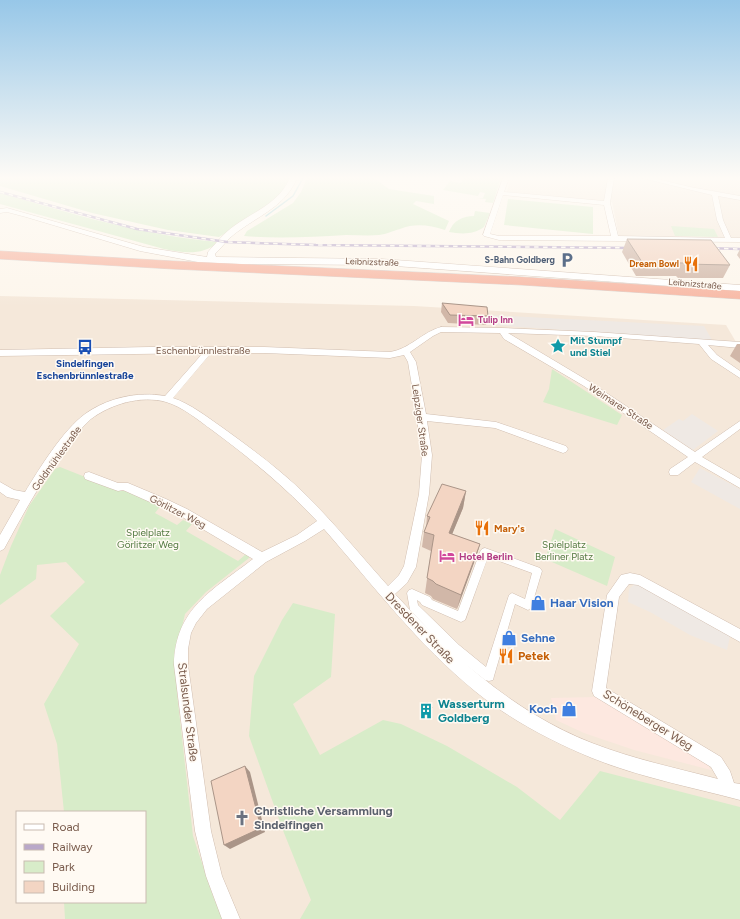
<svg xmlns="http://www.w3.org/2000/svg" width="740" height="919" font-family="Figtree,sans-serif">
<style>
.residential{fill:#f5e8da;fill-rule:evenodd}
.commercial{fill:#fde8e0}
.industrial{fill:#efe9e4}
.green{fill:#d8ecc9}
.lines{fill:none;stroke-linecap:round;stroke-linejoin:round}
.stream{stroke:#a5d3da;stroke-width:1.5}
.pedestrian-casing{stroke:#d1beb0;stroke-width:1}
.minor-casing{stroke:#d1beb0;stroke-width:1}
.tertiary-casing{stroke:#d1beb0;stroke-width:1}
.motorway-casing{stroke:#dad1cd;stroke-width:1}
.pedestrian{fill:#fff;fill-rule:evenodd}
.minor{fill:#fff;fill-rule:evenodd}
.tertiary{fill:#fff;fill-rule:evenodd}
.motorway{fill:#f7b7a3;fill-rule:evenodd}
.rail-casing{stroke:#b9a8c9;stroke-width:2.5}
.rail{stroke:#fffaf3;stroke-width:1.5;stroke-dasharray:4.5;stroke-linecap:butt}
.wall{fill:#d1b7a8}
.shaded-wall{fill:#aa9588}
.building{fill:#f3d5c3;stroke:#aa9588}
.labels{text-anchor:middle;stroke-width:3;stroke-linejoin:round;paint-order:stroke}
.far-service-label{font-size:9px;font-weight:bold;fill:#4e5e75;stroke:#fffaf3;text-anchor:end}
.far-street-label{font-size:9px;fill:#7a5c4d;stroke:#fffaf3}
.far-food-label{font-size:9px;font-weight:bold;fill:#c56008;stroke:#fffaf3;text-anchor:end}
.far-hotel-label{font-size:9px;font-weight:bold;fill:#b23c85;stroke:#fffaf3;text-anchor:start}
.culture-label{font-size:10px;font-weight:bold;fill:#0d838f;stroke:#fffaf3;text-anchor:start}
.street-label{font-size:10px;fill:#7a5c4d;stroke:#fffaf3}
.transit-label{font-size:10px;font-weight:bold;fill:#164399;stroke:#fffaf3}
.food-label{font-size:10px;font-weight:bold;fill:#c56008;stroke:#fffaf3;text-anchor:start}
.park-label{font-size:10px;fill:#537a41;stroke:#fffaf3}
.hotel-label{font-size:10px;font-weight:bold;fill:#b23c85;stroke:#fffaf3;text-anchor:start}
.near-shop-label{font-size:12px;font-weight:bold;fill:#366cbe;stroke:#fffaf3;text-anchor:start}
.near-street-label{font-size:12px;fill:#7a5c4d;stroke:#fffaf3}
.near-food-label{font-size:12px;font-weight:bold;fill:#c56008;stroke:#fffaf3;text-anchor:start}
.near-culture-label{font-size:12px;font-weight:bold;fill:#0d838f;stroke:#fffaf3;text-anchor:start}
.near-worship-label{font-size:12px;font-weight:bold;fill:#5b616d;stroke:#fffaf3;text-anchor:start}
</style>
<rect width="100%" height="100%" fill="#fdf6ec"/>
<path class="residential" d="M511,178H740V238L619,237L612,202L507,192Z
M0,296L414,306L726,325L736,342L740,343V919H0ZM17,812H145V902H17Z"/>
<path class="commercial" d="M596,697L706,762L711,770L634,750L584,733L556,720L551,698Z"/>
<path class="industrial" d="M490,315L704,326L712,340L491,325Z
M692,414L718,431L693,450L663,430L679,419L683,421Z
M700,468L740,489V509L691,482Z
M635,584L646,586L731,632L727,650L690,635L650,612L628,602L629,589Z"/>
<path class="green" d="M0,178H289L286,191L265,209L219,237L168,230L92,213L0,186Z
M307,178H374L389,189L434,196V204L416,201L413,204L449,221L445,230C429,225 415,223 400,229C392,231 387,234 379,235C368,236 357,235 346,235C311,237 278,239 244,236L247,231L293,203L301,192Z
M464,178H501L493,203L485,202L486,199L477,198H483L485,193L480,192L478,196L443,190L450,181L461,183Z
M0,193C73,214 141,235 218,242C203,256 183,253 164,249L0,204Z
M508,199L593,207V234L504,225Z
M475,211L490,213L484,227C473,235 461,234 449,232C453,221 462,216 474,216Z
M671,226L714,229L718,237L675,236Z
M552,369L622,415L617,425L543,402L549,389Z
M60,467L108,486L122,491H131L162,504L155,513L177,525L183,520L192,524L186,531L238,561L246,554L249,555V558L206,592L185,614L176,653L177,693L193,836L214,899L224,919H65L64,902H145V812H64L57,744L44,704L79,644L50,616L85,582L66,562L37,565L36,579L0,605V575L11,546L29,506L55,469Z
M555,529L615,557L607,586L545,559Z
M293,603L335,614L331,677L293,704L320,755L383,720L401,724L447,746L517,787L560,820L600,771L740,807V919H300L311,900L284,833L249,736L254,676L282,620Z"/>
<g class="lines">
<path class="stream" d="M266,216L293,196L303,178"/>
<defs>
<path id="pedestrian" d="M485,548L540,568L542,571L531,608L528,610L515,604L494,676L493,680L489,681L485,680L451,653L410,610L407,593L409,590L412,589L430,597L432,600L458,611L480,552L482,549ZM488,557L532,573L525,599L512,593L509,595L486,667L459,645L418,605L417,600L420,602L422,605L461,622L465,620Z"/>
<path id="minor" d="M503,178H509L504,192L604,201L608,178H614L610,203L618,236L725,238L717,220L712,195L642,178H653L690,187L740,196V200L718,196L723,220L731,238H740V242L499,240L484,236L483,235ZM503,195L604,205L611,236H499L490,234Z
M441,327L502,328L594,332L740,342V348L708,345L717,355L740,371V378L711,359L699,344L594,336L508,333L590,382L695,452L740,421V429L702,457L740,479V488L695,462L678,475H670L669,472L670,469L688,457L584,386L504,339L500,333L441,332L433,336L410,352L416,362L426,414L496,422L566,446L568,449L566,452L563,453L495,428L427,421L432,455L429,494L416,567L407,583L395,594C452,656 513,712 592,743C633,759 676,768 718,779L711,767L594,696L592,691L607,595L621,575L630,573L640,575L740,629V642L638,585L629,584L619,597L606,688L721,757L730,771L734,783L740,784V800C691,787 639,777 592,758C551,741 511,720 476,692C418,645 373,585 324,529L305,541L266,562L207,609L196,623L191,633L188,649V665L211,831L222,876L240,919H222L206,876L195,831L174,665C175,608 213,590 253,559L179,515L123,490L118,491L85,479L84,476L85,473L89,472L118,483H128L166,499L187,509L262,552L297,535L317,521C285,487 250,458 212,430C198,420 183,407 166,402C141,395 111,404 91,419C82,427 74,437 67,446C42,479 23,514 4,549L0,551V535L20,500L7,497L0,492V482L14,490L25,492C39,469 63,430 85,414C107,398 138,391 165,396L203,353L0,356V350L150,347H264L390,352C410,349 422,332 441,327ZM211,353H264L390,358L404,355L408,362L415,404L422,455L419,494L404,566L399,575L388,586C361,556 336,525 308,497C282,471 252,449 223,428C207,417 191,404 173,398Z"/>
<path id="tertiary" d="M290,178H297C286,205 262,214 240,230C230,236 223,246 215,254L216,257L381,259L740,285V291L381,265L242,264L198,262L140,251L26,217L7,212L0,213V209L7,208L144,247L207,257L208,252C216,243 224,233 234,226C255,211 279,203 290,178Z"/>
<path id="motorway" d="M0,251L173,261L522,277L740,291V299L522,285L173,269L0,259Z"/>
</defs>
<use href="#pedestrian" class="pedestrian-casing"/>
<use href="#minor" class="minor-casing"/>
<use href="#tertiary" class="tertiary-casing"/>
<use href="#motorway" class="motorway-casing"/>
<use href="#pedestrian" class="pedestrian"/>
<use href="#minor" class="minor"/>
<use href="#tertiary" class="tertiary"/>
<use href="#motorway" class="motorway"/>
<defs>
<path id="rail" d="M0,192L137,229L227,242L316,245L634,248
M706,248L740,249"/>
</defs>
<use href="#rail" class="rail-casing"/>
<use href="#rail" class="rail"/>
</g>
<path class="wall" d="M627,239L730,265L723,278H678L676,276H636L622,252Z
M740,249V259L737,255Z
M442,303L488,316L486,325L448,323L441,312Z
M737,344H740V363L730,356Z
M466,491L463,508L452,534L480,544L475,560L457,609L433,599L431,596L425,593L431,551L422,547L424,532L426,528L427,516Z
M421,707L431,712L426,715L421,712Z"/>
<path class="shaded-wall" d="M466,491L463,508L446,549L449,533Z
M480,544L475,560L457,609L461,595Z
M431,710V712L426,715Z
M245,766L250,772L265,832L230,849L224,845Z"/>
<path class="building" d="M627,239L711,240L730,265L684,264L683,263L642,262Z
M442,303L487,307L488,316L450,315Z
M442,484L466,491L449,533L480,544L461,595L436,584L433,581L427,578L434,535L424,532L430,517L427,516Z
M428,703L432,707L431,710L427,714L422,710L421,707L422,704Z
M245,766L261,828L224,845L211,781Z"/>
<linearGradient id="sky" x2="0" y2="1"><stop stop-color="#97c7e8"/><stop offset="0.58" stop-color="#fefbf6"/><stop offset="1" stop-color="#fefbf6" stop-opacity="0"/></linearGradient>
<rect width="740" height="307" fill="url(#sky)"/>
<defs>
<symbol id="parking-bare" viewBox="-9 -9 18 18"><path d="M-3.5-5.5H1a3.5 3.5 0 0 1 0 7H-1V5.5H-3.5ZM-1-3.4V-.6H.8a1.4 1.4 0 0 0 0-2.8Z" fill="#5c6f8a" stroke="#fffaf3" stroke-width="2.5" paint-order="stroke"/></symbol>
<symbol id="restaurant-bare" viewBox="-9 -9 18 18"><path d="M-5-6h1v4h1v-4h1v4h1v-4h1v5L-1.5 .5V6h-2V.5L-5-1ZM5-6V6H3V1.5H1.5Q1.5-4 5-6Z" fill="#e8710a" stroke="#fffaf3" stroke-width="2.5" paint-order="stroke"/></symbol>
<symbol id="hotel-bare" viewBox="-9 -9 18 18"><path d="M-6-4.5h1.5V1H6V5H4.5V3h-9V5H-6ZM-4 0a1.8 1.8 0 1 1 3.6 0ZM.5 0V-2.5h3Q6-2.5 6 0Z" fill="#d1479c" stroke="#fffaf3" stroke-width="2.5" paint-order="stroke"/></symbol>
<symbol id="sight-bare" viewBox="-9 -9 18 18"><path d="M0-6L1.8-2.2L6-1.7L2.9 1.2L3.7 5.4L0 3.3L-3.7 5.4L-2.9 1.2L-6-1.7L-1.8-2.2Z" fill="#0f9aa8" stroke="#fffaf3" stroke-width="2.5" paint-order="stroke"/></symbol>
<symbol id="bus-bare" viewBox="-9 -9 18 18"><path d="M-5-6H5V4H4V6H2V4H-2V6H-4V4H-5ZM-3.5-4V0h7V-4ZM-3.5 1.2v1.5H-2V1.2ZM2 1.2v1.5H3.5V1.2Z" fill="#1a4fb4" stroke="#fffaf3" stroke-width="2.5" paint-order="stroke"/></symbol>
<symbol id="shop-bare" viewBox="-9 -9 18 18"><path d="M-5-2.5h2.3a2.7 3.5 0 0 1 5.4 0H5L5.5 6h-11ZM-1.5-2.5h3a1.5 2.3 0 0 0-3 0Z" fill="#3f7fe0" stroke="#fffaf3" stroke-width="2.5" paint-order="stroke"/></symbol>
<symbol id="building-bare" viewBox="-9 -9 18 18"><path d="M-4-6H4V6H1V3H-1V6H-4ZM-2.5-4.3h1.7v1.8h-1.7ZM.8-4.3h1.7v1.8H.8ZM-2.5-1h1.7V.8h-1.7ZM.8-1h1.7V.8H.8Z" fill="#0f9aa8" stroke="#fffaf3" stroke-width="2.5" paint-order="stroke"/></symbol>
<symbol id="church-bare" viewBox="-9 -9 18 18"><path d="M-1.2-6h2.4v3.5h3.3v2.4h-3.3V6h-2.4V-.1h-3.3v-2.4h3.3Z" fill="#6b7280" stroke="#fffaf3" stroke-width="2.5" paint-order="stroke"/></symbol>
</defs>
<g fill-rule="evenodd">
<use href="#parking-bare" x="556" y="249" width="22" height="22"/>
<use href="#restaurant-bare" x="680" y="253" width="22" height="22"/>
<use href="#hotel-bare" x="455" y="309" width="22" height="22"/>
<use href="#sight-bare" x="547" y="335" width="22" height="22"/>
<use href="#bus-bare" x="74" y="336" width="22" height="22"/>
<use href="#restaurant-bare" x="471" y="517" width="22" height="22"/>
<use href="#hotel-bare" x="436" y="545" width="22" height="22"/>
<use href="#shop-bare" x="527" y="592" width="22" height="22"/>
<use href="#shop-bare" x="498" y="627" width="22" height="22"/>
<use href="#restaurant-bare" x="495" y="645" width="22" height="22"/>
<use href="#shop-bare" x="558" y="698" width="22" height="22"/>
<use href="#building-bare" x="415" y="700" width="22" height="22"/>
<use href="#church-bare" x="231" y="807" width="22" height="22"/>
</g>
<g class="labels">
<g class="far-service-label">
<text x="555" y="263">S-Bahn Goldberg</text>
</g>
<g class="far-street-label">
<text transform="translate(372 262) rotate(2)" y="3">Leibnizstraße</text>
<text transform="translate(695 284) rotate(5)" y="3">Leibnizstraße</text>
</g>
<g class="far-food-label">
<text x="679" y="267">Dream Bowl</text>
</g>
<g class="far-hotel-label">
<text x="478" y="323">Tulip Inn</text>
</g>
<g class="culture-label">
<text x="570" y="344">Mit Stumpf<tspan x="570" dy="12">und Stiel</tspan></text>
</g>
<g class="street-label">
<text x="203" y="354">Eschenbrünnlestraße</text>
<text transform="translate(621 406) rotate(33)" y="4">Weimarer Straße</text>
<text transform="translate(421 420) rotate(82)" y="4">Leipziger Straße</text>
<text transform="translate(56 458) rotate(-54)" y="4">Goldmühlestraße</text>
<text transform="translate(178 511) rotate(27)" y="4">Görlitzer Weg</text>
</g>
<g class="transit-label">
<text x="85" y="367">Sindelfingen<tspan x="85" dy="12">Eschenbrünnlestraße</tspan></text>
</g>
<g class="food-label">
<text x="494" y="532">Mary's</text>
</g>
<g class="park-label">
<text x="148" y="536">Spielplatz<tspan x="148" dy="12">Görlitzer Weg</tspan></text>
<text x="564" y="548">Spielplatz<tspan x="564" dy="12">Berliner Platz</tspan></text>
</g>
<g class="hotel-label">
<text x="459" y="560">Hotel Berlin</text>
</g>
<g class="near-shop-label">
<text x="550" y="607">Haar Vision</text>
<text x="521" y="642">Sehne</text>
<text x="557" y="713" text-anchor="end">Koch</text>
</g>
<g class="near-street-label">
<text transform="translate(420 628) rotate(46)" y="4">Dresdener Straße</text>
<text transform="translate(188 712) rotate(83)" y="4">Stralsunder Straße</text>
<text transform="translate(648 720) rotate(32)" y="4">Schöneberger Weg</text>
</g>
<g class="near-food-label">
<text x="518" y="660">Petek</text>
</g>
<g class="near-culture-label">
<text x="438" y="708">Wasserturm<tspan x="438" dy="14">Goldberg</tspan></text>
</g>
<g class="near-worship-label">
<text x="254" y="815">Christliche Versammlung<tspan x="254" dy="14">Sindelfingen</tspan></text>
</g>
</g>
<rect x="16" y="811" width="130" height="92" fill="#fffaf3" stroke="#cabbb1"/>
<rect x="24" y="824" width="20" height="6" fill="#ffffff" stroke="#cabbb1"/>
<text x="52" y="831" font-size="12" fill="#7a5c4d">Road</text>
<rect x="24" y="844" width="20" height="6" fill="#b9a8c9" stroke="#cabbb1"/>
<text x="52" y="851" font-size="12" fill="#7a5c4d">Railway</text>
<rect x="24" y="861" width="20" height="12" fill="#d8ecc9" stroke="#cabbb1"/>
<text x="52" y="871" font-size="12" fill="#7a5c4d">Park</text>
<rect x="24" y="881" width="20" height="12" fill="#f3d5c3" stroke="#cabbb1"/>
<text x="52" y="891" font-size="12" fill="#7a5c4d">Building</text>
</svg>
